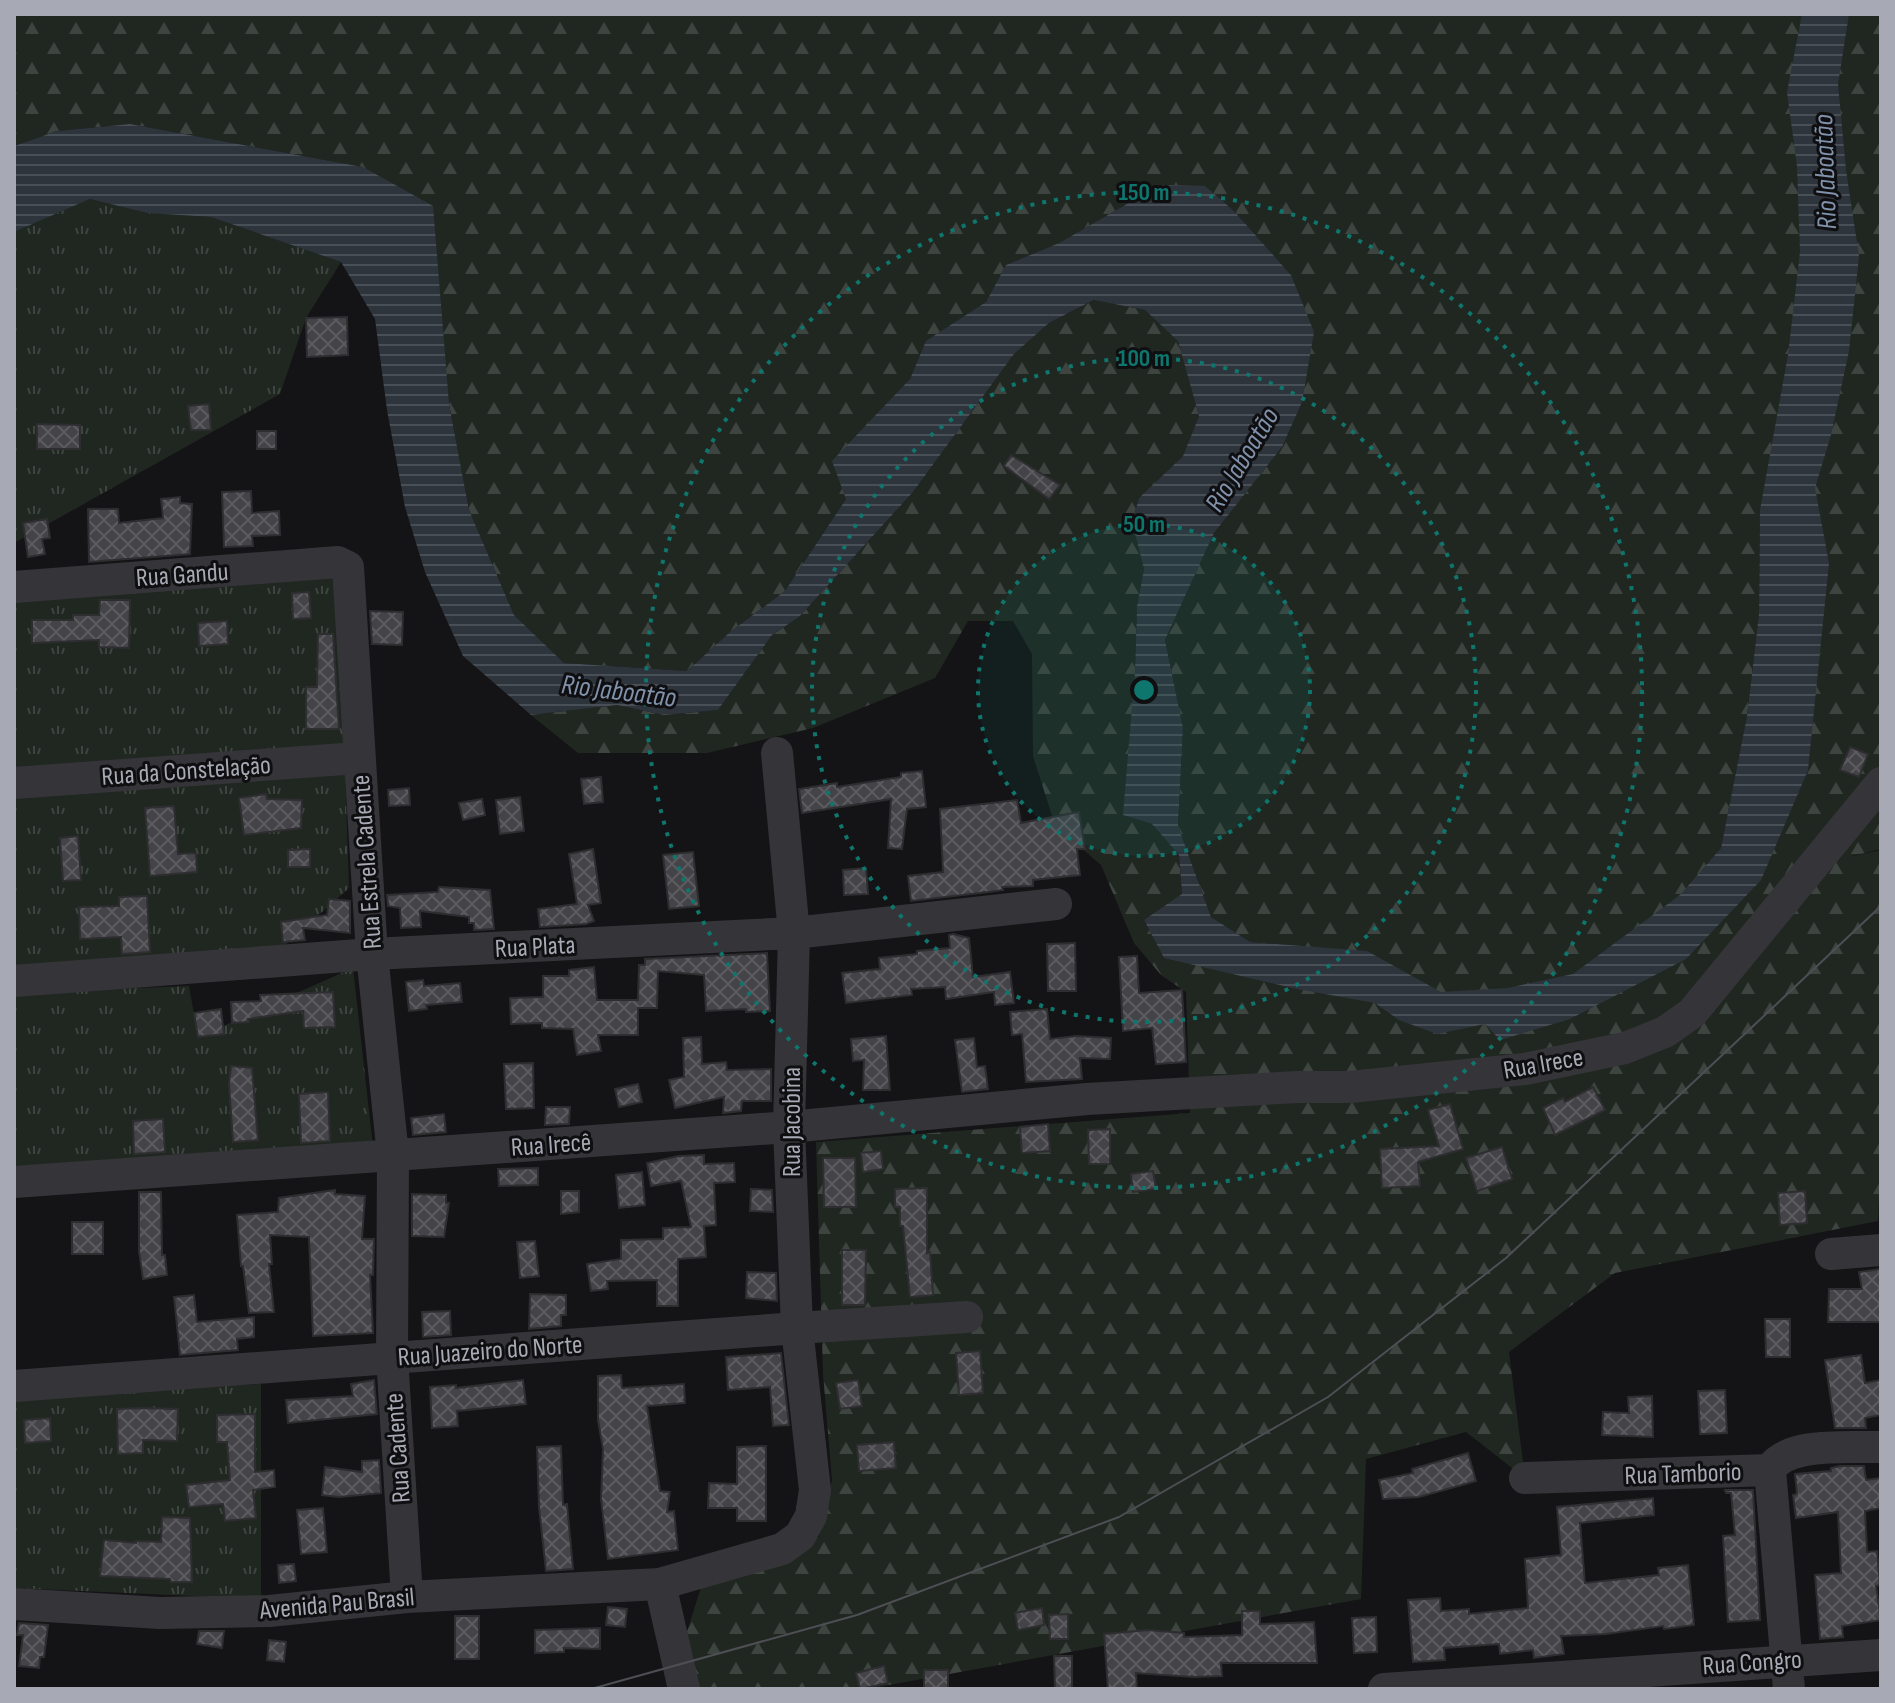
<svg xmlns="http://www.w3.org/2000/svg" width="1895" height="1703" font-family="'Sofia Sans Condensed',sans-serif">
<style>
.grass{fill:url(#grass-tufts)}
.forest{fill:url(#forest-firs);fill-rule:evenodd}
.water{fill:url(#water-rules)}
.building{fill:url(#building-cross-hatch);stroke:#2e2e31;stroke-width:2}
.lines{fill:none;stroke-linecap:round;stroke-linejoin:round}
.minor{stroke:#353539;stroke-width:32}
.tram{stroke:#4e4f54;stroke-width:2}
.ring{fill:none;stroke:#0f766e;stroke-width:4;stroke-dasharray:4 8}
.labels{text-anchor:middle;stroke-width:6;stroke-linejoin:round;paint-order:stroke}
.street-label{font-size:26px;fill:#a7a9b4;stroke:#0f0e10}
.water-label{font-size:28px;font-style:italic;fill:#8192ab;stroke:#0f0e10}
.centre{fill:#0f766e;stroke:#0f0e10;stroke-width:4}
.ring-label{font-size:24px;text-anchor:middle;font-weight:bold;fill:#0f766e;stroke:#0f0e10;stroke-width:6;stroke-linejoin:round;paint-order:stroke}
</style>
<defs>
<pattern id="grass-tufts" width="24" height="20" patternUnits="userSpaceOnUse" patternTransform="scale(2)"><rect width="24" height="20" fill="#202721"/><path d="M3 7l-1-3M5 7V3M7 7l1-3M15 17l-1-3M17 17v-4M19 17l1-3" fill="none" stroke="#3e443f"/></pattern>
<pattern id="forest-firs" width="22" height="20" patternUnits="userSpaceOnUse" patternTransform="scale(2)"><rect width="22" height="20" fill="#202721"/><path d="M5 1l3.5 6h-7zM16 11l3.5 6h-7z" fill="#3e443f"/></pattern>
<pattern id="water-rules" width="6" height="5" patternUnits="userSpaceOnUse" patternTransform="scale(2)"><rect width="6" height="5" fill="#2e343c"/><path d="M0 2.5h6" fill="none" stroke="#494f56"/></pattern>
<pattern id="building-cross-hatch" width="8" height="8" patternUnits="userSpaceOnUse" patternTransform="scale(2)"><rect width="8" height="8" fill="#434348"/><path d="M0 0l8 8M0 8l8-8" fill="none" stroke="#5b5b60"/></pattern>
</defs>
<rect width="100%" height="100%" fill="#141315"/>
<path class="grass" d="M90,199L147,213L211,217L341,262L306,318L280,394L14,543V232Z
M338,562L349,888L284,946L14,979V598Z
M353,968L373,1147L14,1166V993L189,986L198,1037Z
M261,1384V1599L14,1588V1387L135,1388Z"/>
<path class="forest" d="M14,14H1881V849L1844,858L1881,850V1149L1878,1221L1615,1273L1509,1352L1525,1478L1466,1432L1366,1459L1361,1599L867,1689H694L685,1638L703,1581L819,1537L832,1480L823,1374L816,1142L1190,1113L1186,992L1161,975L1134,943L1101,865L1055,825L1033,756L1032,654L1013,621H968L935,678L813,728L707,753H578L531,715L617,705L664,715L718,710L772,635L799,617L913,492L1014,354L1049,323L1095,300L1145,310L1178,340L1199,416L1183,456L1139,498L1132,522L1144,569L1137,606L1135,671L1124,815L1152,824L1179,855L1182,895L1144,920L1164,958L1289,945L1249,942L1211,917L1178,826L1183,728L1165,640L1214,533L1282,447L1291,275L1234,211L1204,186L1160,185L1059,243L1006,265L986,302L927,341L910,379L876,417L846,499L785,591L730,632L687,671L564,663L514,615L469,510L449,404L363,167L130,124L57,131L14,146ZM1760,511L1765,871L1692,882L1721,848L1747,716L1759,614Z"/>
<path class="water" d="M1802,14H1849L1838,84L1846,170L1859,256L1849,351L1831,435L1815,488L1829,563L1808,770L1761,880L1686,959L1570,1019L1500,1040L1485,1024L1437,1034L1399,1020L1375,1003L1297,989L1164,958L1144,920L1182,894L1179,855L1152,824L1123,815L1135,671L1137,606L1144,569L1132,522L1139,498L1183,456L1199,416L1178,341L1145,310L1094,300L1049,323L1014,354L913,492L799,617L772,635L718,710L664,715L617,705L531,715L463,656L425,572L405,507L387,410L375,319L341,262L211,217L147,213L90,199L14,232V146L57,131L130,124L363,167L433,206L449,404L469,510L514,615L564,663L687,671L730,632L785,591L846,499L832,461L910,379L926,341L986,302L1006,265L1059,243L1160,185L1205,186L1234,211L1291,275L1314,332L1302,402L1282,447L1214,533L1165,640L1183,728L1178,826L1211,917L1250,942L1367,951L1441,992L1508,988L1573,974L1680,895L1721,848L1747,716L1759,614L1760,510L1788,355L1800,252L1797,166L1787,92Z"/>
<path class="building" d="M347,317L348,355L307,357L306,318Z
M209,404L211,430H191L188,406Z
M37,424L80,425V449H37Z
M257,431H276V449H257Z
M1011,455L1060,485L1049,499L1004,466Z
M251,491L252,513L279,511L280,535L252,536L253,546L224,547L222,492Z
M180,497V503L192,504L190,554L89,562L88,509H118L119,523L163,518L161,499Z
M47,519L50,538L42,539L45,554L28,557L23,523Z
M309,592L311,618L293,619L292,593Z
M100,600H130L129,648L99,647V640L32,643V620H73V615H99Z
M370,611L403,612L402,645L372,644Z
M227,621L228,644L199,646L198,623Z
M318,634H333L339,729H306V687H317Z
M1850,747L1868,754L1859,777L1840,770Z
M922,771L926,807L907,809L902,849L888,848L891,799L802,813L799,789L837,783V787L901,777V773Z
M601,777L603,802L584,804L581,779Z
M409,788L410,805L389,806L388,790Z
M266,794L267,799L302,800L301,828L244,835L239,798Z
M520,797L524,831L500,834L496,800Z
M482,799L485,815L463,820L459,803Z
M1017,800L1021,823L1079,812L1085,849H1077L1080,875L1033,880V886L1002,887L1003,890L988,892L911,901L908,876L943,872L940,809Z
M174,806L178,854L196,853L197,872L150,876L145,808Z
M78,836L81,880L63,881L60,838Z
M310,849V867H288V850Z
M593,849L601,903L588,905L594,921L586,924L540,927L538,909L577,904L569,854Z
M693,852L699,906L669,909L663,855Z
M866,868L868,894L844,895L843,870Z
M439,887L490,890L494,929L474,930V923H469V917L420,911L421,927L401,928L400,908L388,906L387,895L438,892Z
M147,896L150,952L122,954L121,937L80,939L79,907L119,906V897Z
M329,899L350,901V933L303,928L305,940L283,942L281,922L327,915Z
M953,934L969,938L973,977L1010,972L1014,1003L995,1005L994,992L946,999L945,987L911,989L912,995L846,1003L842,973L880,969L879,958L917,954V951L950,948L949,935Z
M1075,943L1076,991H1048L1047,944Z
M767,953L770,1011L746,1012V1009L706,1011L704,975L658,971L657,1008H638V1035H598L601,1051L577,1055L573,1029L542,1028V1023L511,1024L510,998L543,997V976H569V970L594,967L597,1000H638L639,965H645V959Z
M1137,956L1139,993L1182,990L1186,1062L1156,1064L1152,1028L1123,1031L1119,957Z
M423,980L424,986L460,983L462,1002L426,1005L427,1009L409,1011L406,982Z
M333,992L335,1027L304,1028L303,1011L248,1019L249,1022L232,1023L231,1002L261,1001L260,995Z
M221,1009L224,1034L198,1037L194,1013Z
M1047,1009L1050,1039L1077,1036L1111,1038L1110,1059L1080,1058L1082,1079L1026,1082L1022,1034L1012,1035L1010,1012Z
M886,1036L890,1090H863L864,1060L853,1061L851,1039Z
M701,1037L702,1064L726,1062L727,1070L771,1069V1101H742L741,1111L723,1113L724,1097L675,1108L669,1080L684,1077L683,1038Z
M974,1038L977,1067L985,1066L988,1089L962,1092L955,1040Z
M533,1063L534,1108L506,1109L504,1064Z
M231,1066L252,1068L258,1140L233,1142L229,1084Z
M638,1084L642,1102L619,1107L615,1089Z
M1593,1087L1605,1110L1555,1135L1543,1108L1563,1098L1565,1102Z
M328,1092L330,1141L301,1143L299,1094Z
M1450,1104L1463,1149L1418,1162L1420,1186L1382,1188L1380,1149L1439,1146L1428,1110Z
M546,1107H570L569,1124L545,1125Z
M444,1114L446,1132L413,1135L411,1118Z
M163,1119L165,1152L134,1154L133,1121Z
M1048,1124L1050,1151L1022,1153L1020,1127Z
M1110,1129V1164H1089L1088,1130Z
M1502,1147L1512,1179L1477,1191L1466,1158Z
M881,1151L883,1169L863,1172L861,1153Z
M704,1155V1164L734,1163L735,1182L714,1183L716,1225L704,1226L706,1257L678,1259V1306H657V1280L607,1281L608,1289L591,1291L587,1264L621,1259V1240L663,1239V1228L691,1227L681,1181L651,1186L647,1163L679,1156Z
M823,1158H855L856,1207H824Z
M538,1168V1185L499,1186L498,1169Z
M1153,1171L1156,1189L1133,1192L1131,1174Z
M642,1172L645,1205L619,1208L616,1175Z
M927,1188V1253L930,1252L933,1295L910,1297L903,1226H900V1207H895V1189Z
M751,1189L772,1190L773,1212L750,1211Z
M335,1190V1194L365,1196L362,1239H374L373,1275H370L373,1333L313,1336L309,1237L270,1235L272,1264H269L274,1312L249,1313L243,1266H241L237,1215L278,1212L279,1198Z
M561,1191H579V1212L561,1214Z
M1805,1191L1807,1223L1780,1225L1778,1193Z
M139,1192H161L162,1255H165L167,1275L143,1279L139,1251Z
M412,1194L446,1195V1203H449L444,1237L412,1236Z
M72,1222H103V1254H72Z
M535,1241L539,1276L520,1278L517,1242Z
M842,1250H866L865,1305H842Z
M1881,1269V1322H1828L1829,1289H1862L1859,1272Z
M747,1272L776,1273L777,1301L746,1298Z
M530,1294L566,1295V1315H561V1326L529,1329Z
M194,1295L197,1322L254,1317V1337L237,1339L238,1350L180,1355L174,1297Z
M450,1311L451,1335L423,1337L422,1312Z
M1765,1319H1790V1357H1766Z
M980,1351L983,1393L959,1395L956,1353Z
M781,1353L789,1425L773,1426L770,1387L728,1390L726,1357Z
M1861,1355L1865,1383L1881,1380V1415L1865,1418L1866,1428H1835L1825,1360Z
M621,1375L622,1388L684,1384L685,1403L647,1406L660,1491L670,1492L667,1512L674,1511L678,1550L608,1559L601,1499L603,1449L598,1420V1376Z
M374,1380L377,1414L288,1423L286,1400L353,1396L351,1384Z
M523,1380L526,1404L457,1411L458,1426L432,1428L430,1387L456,1385V1388Z
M858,1380L862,1406L840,1409L836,1383Z
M1725,1390L1727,1433L1700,1434L1698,1391Z
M1652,1396L1653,1437L1602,1435L1603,1412L1629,1413L1628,1397Z
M142,1408L178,1409L177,1441L143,1440V1453L118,1454L117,1409Z
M255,1414V1472L274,1470L275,1487L253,1490L256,1518L225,1521L223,1504L189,1507L186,1485L230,1480L227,1442H217V1415Z
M50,1418L51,1441L25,1443L24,1420Z
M894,1442L896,1468L859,1471L857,1445Z
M561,1446L563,1505L567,1504L573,1569L546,1571L539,1507L537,1447Z
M766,1446V1521H737V1508H708L709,1483L737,1484V1447Z
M1468,1453L1476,1481L1419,1497L1383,1499L1379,1480L1413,1473L1412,1469Z
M379,1460L381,1493L339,1497L322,1495L325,1467L362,1472V1461Z
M1840,1466H1864L1866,1480L1881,1478V1508L1865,1511L1867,1552L1877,1551L1880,1585L1876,1586L1881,1620L1842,1626L1843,1637L1820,1639L1815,1575L1841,1573L1838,1512L1796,1518L1793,1495L1797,1494L1795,1474L1831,1471V1468Z
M1725,1490H1753L1760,1620L1728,1622L1723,1536L1735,1535L1731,1493H1726Z
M1653,1498L1654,1515L1580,1523L1585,1583L1659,1575L1658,1568L1688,1565L1694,1625L1664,1629L1663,1626L1606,1634L1561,1636L1564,1654L1534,1658L1533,1650L1500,1654L1499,1644L1444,1648L1445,1660L1413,1662L1408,1600L1440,1598L1441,1611L1469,1609V1614L1528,1608L1525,1559L1561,1555L1557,1507Z
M323,1508L327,1552L301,1554L297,1510Z
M162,1517L190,1518L192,1582H171L170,1579L100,1576L104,1540L136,1543V1541L161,1542Z
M294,1564L296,1581L279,1583L278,1565Z
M608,1607L627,1609L625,1627L606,1625Z
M1042,1608L1044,1625L1018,1630L1015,1613Z
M1242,1611H1260V1624L1314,1622L1317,1663H1221L1222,1676L1194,1677L1136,1673L1137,1689H1108L1104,1634L1148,1630L1184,1633V1637L1242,1635Z
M1068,1614V1639H1050L1049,1615Z
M455,1616H479V1659H455Z
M1376,1617L1377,1652L1354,1653L1352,1618Z
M19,1623L48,1625L44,1657H40L39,1668L19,1666L23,1635H17Z
M600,1628V1649L564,1648V1652L535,1653V1630Z
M199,1631H224L222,1648L197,1644Z
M269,1640L286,1642L284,1662L267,1660Z
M1054,1656H1072V1689H1055Z
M884,1666L888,1683L860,1689L856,1673Z
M924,1670H948V1689H924Z"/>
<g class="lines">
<path class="minor" d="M14,587L338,562L348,567L372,954L393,1155L392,1357L407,1597
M14,783L358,758
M14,981L372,954L794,933L1056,904
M14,1182L789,1127L1087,1099L1298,1087H1350L1525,1069L1625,1048L1665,1032L1692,1013L1881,783
M1831,1254L1881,1250
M14,1386L797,1328L967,1317
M1770,1470L1789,1689
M1770,1470C1786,1441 1851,1448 1881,1447
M1525,1478L1770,1470
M660,1584L684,1689
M14,1604L160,1613L269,1611L407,1597L660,1584L782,1549L800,1536L811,1516L815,1490L797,1328L789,1127L794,933L777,753
M1384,1689L1881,1655"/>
<path class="tram" d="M591,1689L857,1615L1119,1517L1328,1397L1506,1258L1881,906"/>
</g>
<circle cx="1144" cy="690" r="166" fill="#0f766e" fill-opacity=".12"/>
<g class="ring">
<circle cx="1144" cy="690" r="166"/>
<circle cx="1144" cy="690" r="332"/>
<circle cx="1144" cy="690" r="498"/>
</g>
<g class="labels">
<g class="street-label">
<text transform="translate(182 574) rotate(-4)" y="9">Rua Gandu</text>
<text transform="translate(186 770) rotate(-4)" y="9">Rua da Constelação</text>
<text transform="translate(366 862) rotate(-94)" y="9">Rua Estrela Cadente</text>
<text transform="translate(535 946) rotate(-3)" y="9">Rua Plata</text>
<text transform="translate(1543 1063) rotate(-10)" y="9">Rua Irece</text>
<text transform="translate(791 1122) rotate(-90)" y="9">Rua Jacobina</text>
<text transform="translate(551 1144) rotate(-4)" y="9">Rua Irecê</text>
<text transform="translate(490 1350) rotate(-4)" y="9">Rua Juazeiro do Norte</text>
<text transform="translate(397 1448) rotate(-94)" y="9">Rua Cadente</text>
<text transform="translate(1683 1473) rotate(-2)" y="9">Rua Tamborio</text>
<text transform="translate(337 1603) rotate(-5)" y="9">Avenida Pau Brasil</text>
<text transform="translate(1752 1662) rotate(-4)" y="9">Rua Congro</text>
</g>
<g class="water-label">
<text transform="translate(1824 172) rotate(-92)" y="10">Rio Jaboatão</text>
<text transform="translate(1241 459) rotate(-59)" y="10">Rio Jaboatão</text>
<text transform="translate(619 690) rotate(7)" y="10">Rio Jaboatão</text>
</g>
</g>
<circle cx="1144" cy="690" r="12" class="centre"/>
<g class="ring-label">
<text x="1144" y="200">150 m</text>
<text x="1144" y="366">100 m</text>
<text x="1144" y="532">50 m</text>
</g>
<rect width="1895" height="1703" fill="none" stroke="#a7a9b4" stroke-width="32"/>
</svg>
